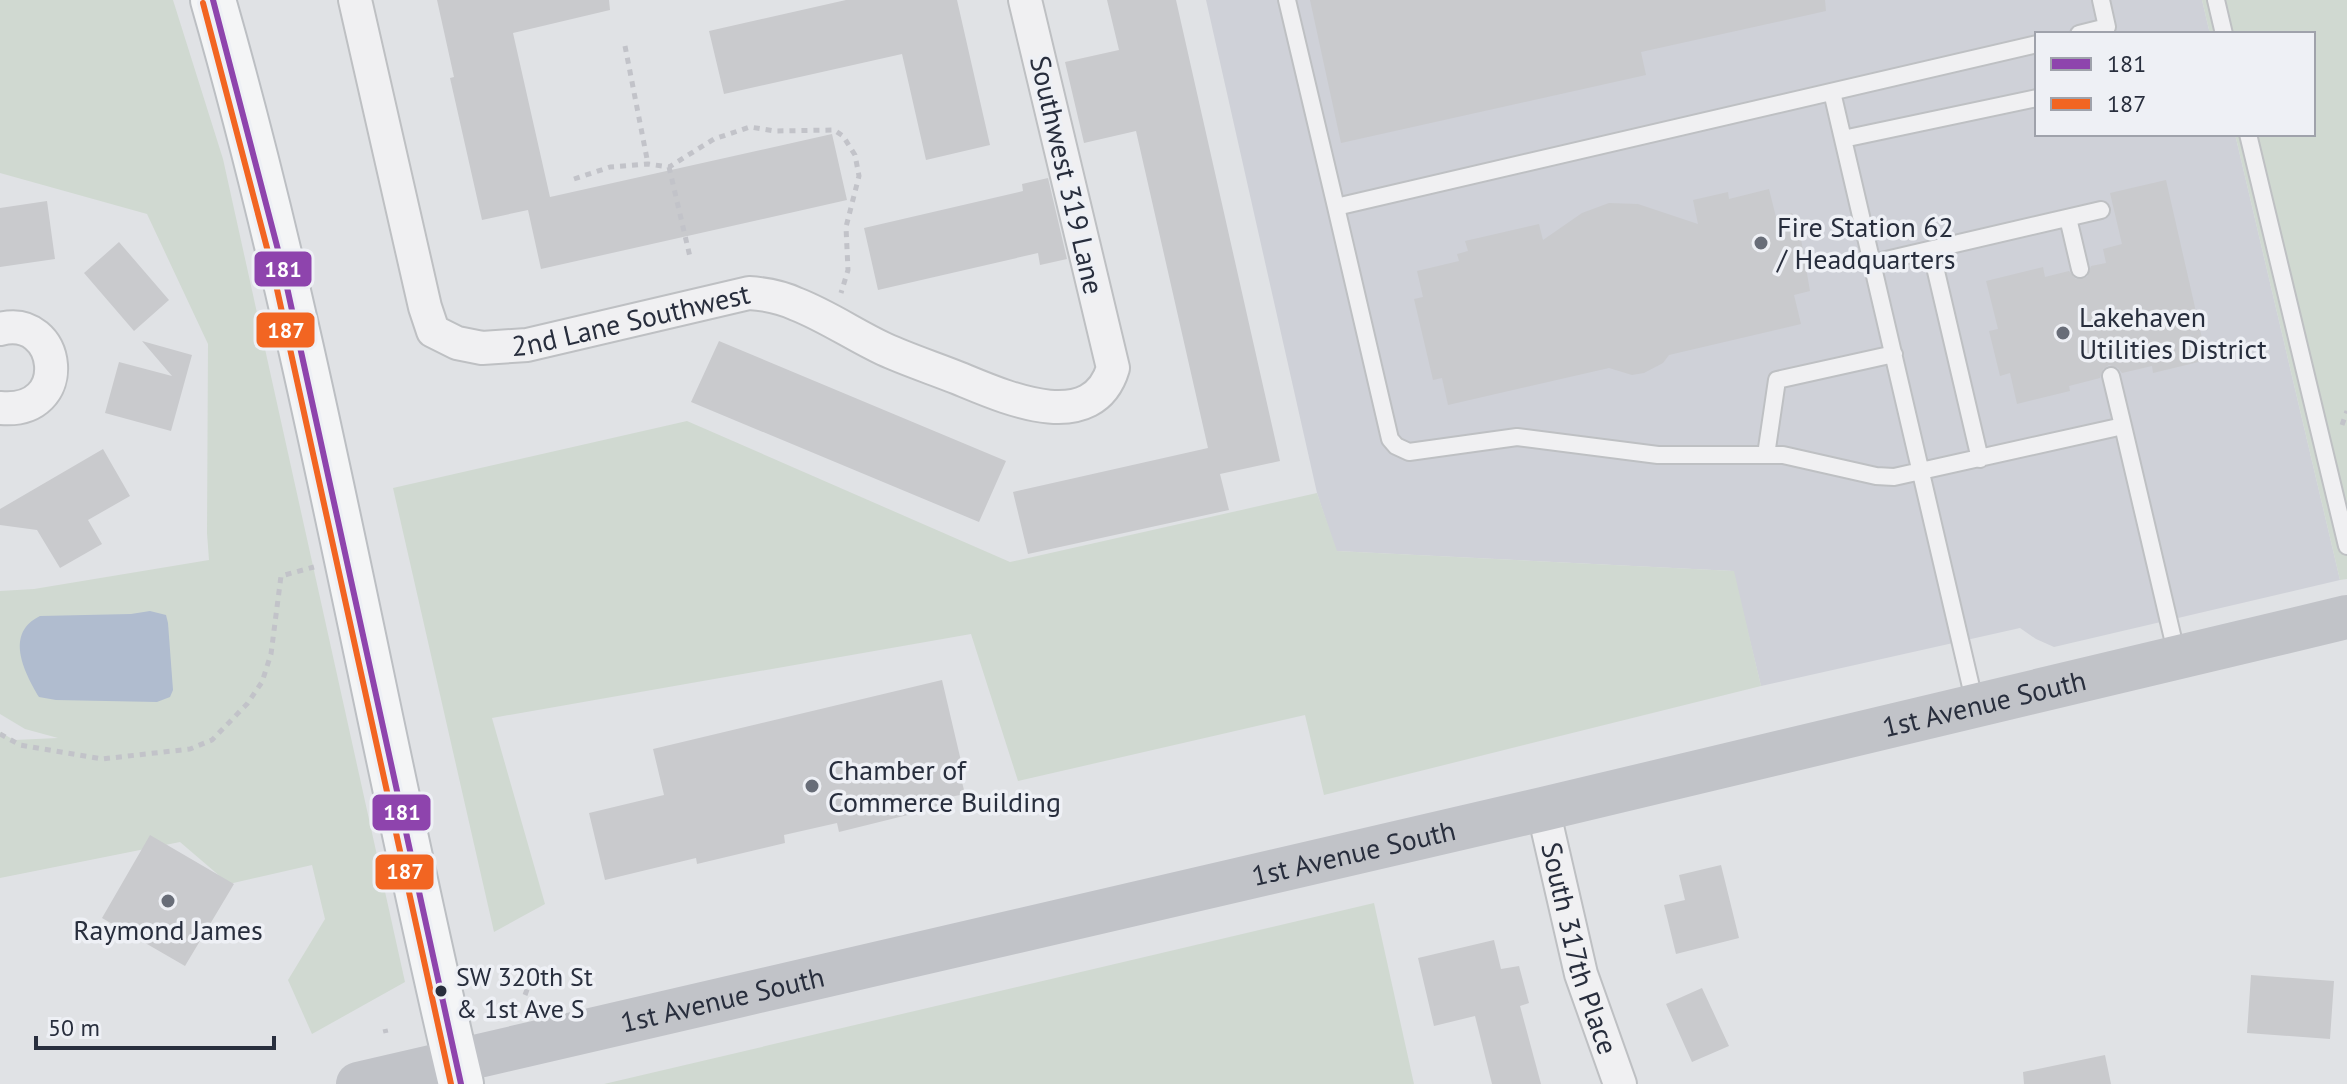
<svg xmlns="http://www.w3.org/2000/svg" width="2347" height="1084" font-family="'PT Sans',sans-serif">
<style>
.built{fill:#cfd1d8}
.green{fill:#d0d9d1}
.water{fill:#b0bccf}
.building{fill:#c9cacd}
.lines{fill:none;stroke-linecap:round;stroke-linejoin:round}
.lane-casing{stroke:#bec0c3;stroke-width:20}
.street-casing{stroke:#bec0c3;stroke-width:36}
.primary-casing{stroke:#bcbfc3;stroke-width:48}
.path{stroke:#c2c3c9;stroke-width:5;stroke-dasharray:6 6;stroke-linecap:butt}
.lane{stroke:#f0f0f2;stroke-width:16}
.street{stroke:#f0f0f2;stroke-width:32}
.secondary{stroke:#c1c3c8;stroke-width:44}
.primary{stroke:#f4f5f6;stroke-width:44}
.bus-1-casing{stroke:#eef0f5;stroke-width:12}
.bus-2-casing{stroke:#eef0f5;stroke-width:12}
.bus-1{stroke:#8e44ad;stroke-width:6}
.bus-2{stroke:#f26522;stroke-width:6}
.poi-dot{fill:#686d78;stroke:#eef0f5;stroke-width:3}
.bus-dot{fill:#282e3d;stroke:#eef0f5;stroke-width:3}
.labels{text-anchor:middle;stroke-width:7;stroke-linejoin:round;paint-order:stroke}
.bus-label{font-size:26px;fill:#282e3d;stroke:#eef0f5;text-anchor:start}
.street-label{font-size:28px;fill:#282e3d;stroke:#eef0f5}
.poi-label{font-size:28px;fill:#282e3d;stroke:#eef0f5;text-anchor:start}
.line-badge{stroke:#eef0f5;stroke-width:3}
.badge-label{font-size:22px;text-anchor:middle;font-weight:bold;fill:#fff}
</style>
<rect width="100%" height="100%" fill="#e0e2e5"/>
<path class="built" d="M1206,0H2202L2210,34H2037V134H2235L2340,580L2054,647L2036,639L2020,628L1761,686L1733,571L1336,551L1317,493Z"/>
<path class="green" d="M0,0H173L223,159L405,982L312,1034L288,980L325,919L312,865L229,884L180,842L0,878V732L14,740L58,738L25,729L0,714V591L34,589L209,560L207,533L208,344L147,214L0,173Z
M2202,0H2347V579L2340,580L2235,134H2313V34H2210Z
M687,421L1010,562L1317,493L1337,551L1734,571L1761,686L1324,795L1305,715L1018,781L971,634L492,718L545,904L494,932L393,488Z
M1374,903L1414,1084H604Z"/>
<path class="water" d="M150,611L166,615L168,623L173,690L170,697L157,702L56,700L39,697C23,670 5,633 40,616L131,614Z"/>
<path class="building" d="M437,0H609L610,10L513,33L550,197L832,134L847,200L541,269L528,210L482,220L450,78L454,77Z
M846,0H957L990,145L926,160L902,54L724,94L709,31Z
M1107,0H1176L1280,461L1220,474L1229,510L1028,554L1013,492L1208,448L1136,131L1084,143L1065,62L1119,50Z
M1310,0H1825L1826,11L1641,52L1646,75L1341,143Z
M1048,178L1067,259L1040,265L1038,253L878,290L864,228L1023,191L1022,184Z
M2166,180L2207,360L2153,373L2152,366L2122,373L2118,368L2109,365L2103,369L2100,378L2069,386L2070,391L2017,404L2010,373L2000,376L1989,331L1998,329L1986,281L2043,267L2045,277L2069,271L2076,279L2087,277L2091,266L2106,263L2103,249L2122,244L2110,193Z
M1769,189L1776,217L1792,213L1797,234L1800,233L1810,291L1794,295L1801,324L1669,355L1663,363L1644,373L1632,375L1609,368L1448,405L1442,378L1433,380L1414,299L1423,297L1417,271L1459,261L1457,254L1468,251L1465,241L1539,224L1543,240L1582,213L1609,203L1638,204L1698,224L1693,200L1728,192L1729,199Z
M47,201L55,259L0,267V208Z
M119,242L169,300L134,331L84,273Z
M142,341L192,355L171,431L105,413L119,362L172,376Z
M719,341L1006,461L979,522L691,402Z
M103,449L130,496L88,520L102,544L60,568L37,530L0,525V509Z
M942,680L965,778H961L965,794L950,797L952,804L839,832L837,823L784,835L785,843L697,864L696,858L605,880L589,813L664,795L653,749Z
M150,835L234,884L185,966L102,918Z
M1721,865L1739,938L1676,954L1664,905L1685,900L1679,875Z
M1494,940L1501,969L1519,966L1529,1003L1520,1006L1541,1084H1492L1475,1016L1434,1026L1418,958Z
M2251,975L2334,981L2330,1039L2247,1033Z
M1702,988L1729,1046L1692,1062L1666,1004Z
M2105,1055L2111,1084H2024L2023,1072Z"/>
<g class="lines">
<defs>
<path id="lane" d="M1287,0L1336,207L2037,44
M2216,0L2224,34
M2079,34L2107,27L2101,0
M1832,92L1975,704
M2248,134L2347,546
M1843,139L2037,98
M1336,207L1390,439L1396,446L1409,452L1517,437L1658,455H1783L1876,476L1894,477L2123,426L2177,656
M2068,218L2080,269
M1931,250L1980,459
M1873,263L2101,210
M2111,376L2123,426
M1766,455L1777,380L1894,354"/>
<g id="street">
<path id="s1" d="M355,0L425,307L433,331L457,343L482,348L527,345L749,293C766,294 781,297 796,304C827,316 854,335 884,349C908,360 933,368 958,378C1002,396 1092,438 1113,368L1025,0"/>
<path d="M0,329C61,313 75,415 0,408"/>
<path id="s2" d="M1543,809L1581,974L1620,1084"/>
</g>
<path id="primary" d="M213,0C315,356 375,724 461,1084"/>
</defs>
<use href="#lane" class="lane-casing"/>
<use href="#street" class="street-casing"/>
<use href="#primary" class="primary-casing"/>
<path class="path" d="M625,46L648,164
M669,167L690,257
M574,179L610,167L648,164L669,167L714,139L750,127L775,131L834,130L843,136L855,155L859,176L846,227L848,270L841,293
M2342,425L2347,411
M0,734L20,745L102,759L190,749L212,740L247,704L262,682L271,654L281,576L314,567
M501,980L509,977
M525,995L528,987
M385,1029L386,1033"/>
<use href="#lane" class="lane"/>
<use href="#street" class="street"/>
<path class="secondary" id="s3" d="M358,1084L1543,809L2347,617"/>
<use href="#primary" class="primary"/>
<defs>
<path id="bus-1" d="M213,0L283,269L461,1084"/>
<path id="bus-2" d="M203,3L273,271L451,1084"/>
</defs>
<use href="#bus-1" class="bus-1-casing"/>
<use href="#bus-2" class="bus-2-casing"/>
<use href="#bus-1" class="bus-1"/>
<use href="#bus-2" class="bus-2"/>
</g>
<g class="poi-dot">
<circle cx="1761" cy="243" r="8"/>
<circle cx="2063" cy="333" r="8"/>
<circle cx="812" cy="786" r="8"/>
<circle cx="168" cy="901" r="8"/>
</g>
<circle class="bus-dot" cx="441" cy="991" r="7"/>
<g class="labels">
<g class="bus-label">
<text x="456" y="986">SW 320th St<tspan x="456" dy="32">&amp; 1st Ave S</tspan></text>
</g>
<g class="street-label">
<text transform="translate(1067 175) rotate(77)" y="10">Southwest 319 Lane</text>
<text dy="10" stroke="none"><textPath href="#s1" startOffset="544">2nd Lane Southwest</textPath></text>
<text dy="10" stroke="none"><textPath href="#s3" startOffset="1670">1st Avenue South</textPath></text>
<text dy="10" stroke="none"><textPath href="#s3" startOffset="1022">1st Avenue South</textPath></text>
<text dy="10" stroke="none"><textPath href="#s2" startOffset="144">South 317th Place</textPath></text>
<text dy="10" stroke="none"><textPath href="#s3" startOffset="374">1st Avenue South</textPath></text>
</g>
<g class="poi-label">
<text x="1777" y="237">Fire Station 62<tspan x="1777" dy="32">/ Headquarters</tspan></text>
<text x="2079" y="327">Lakehaven<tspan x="2079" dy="32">Utilities District</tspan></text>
<text x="828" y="780">Chamber of<tspan x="828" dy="32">Commerce Building</tspan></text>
<text x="168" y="940" text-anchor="middle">Raymond James</text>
</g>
</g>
<g class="line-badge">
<rect x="253" y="250" width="60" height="38" rx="8" fill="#8e44ad"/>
<rect x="255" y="311" width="61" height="38" rx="8" fill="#f26522"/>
<rect x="371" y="793" width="61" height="39" rx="8" fill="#8e44ad"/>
<rect x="374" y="853" width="61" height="38" rx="8" fill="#f26522"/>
</g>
<g class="badge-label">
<text x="283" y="277">181</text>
<text x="286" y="338">187</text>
<text x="402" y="820">181</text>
<text x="405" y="879">187</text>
</g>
<rect x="2035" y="32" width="280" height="104" fill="#eef0f5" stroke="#9fa2ab" stroke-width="2"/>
<rect x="2051" y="58" width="40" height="12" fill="#8e44ad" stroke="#9fa2ab" stroke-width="2"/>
<text x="2107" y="72" font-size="24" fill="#282e3d">181</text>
<rect x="2051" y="98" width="40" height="12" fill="#f26522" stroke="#9fa2ab" stroke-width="2"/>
<text x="2107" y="112" font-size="24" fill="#282e3d">187</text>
<path d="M36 1036v12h238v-12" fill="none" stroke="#282e3d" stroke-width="4"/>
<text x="48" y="1036" font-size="24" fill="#282e3d" stroke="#eef0f5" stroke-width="6" paint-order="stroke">50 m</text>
</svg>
